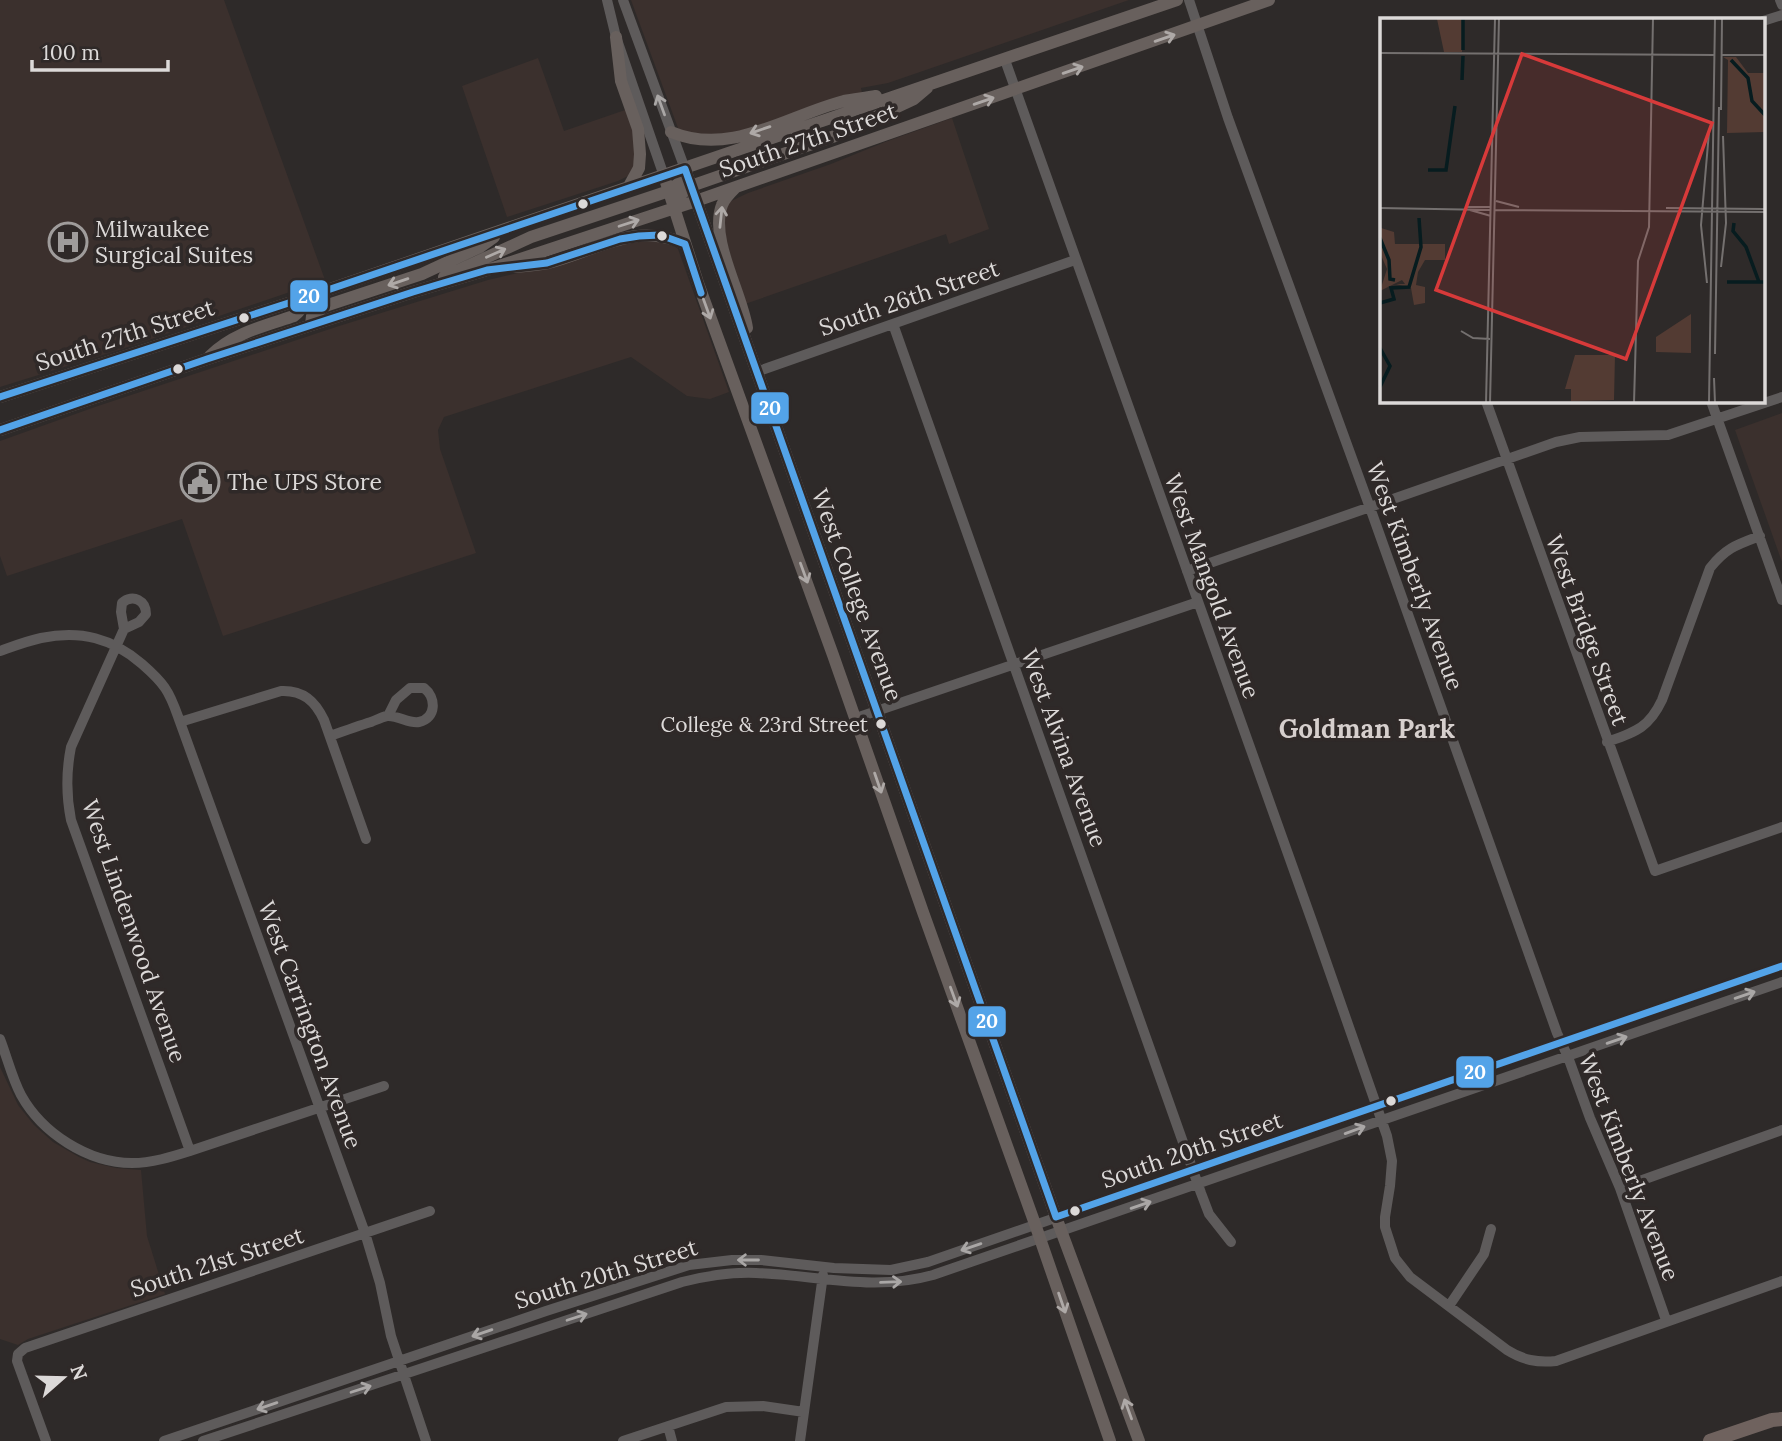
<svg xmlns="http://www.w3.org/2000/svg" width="1782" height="1441" font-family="Lora,serif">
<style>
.built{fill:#3b302d}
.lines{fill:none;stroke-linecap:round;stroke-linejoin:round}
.minor{stroke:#5e5b5b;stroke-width:10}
.major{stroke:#68605d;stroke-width:12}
.highway{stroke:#6f625e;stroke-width:14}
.bus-1-casing{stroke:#2f2928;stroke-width:12}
.bus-1{stroke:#53a3e8;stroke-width:7}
.oneway{stroke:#aea9a7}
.oneway2{stroke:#aaa7a6}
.bus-dot{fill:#dcd9d8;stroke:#2f2928;stroke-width:2.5}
.labels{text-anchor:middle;stroke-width:7;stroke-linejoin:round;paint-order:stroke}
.bus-label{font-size:21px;fill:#dcd9d8;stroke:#2f2928;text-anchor:end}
.street-label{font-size:23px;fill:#dcd9d8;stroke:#2f2928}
.poi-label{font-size:23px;fill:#dcd9d8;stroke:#2f2928;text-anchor:start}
.quarter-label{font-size:26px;font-weight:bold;fill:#d6cfcd;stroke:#2f2928}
.inset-river{fill:none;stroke:#071c1f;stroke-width:3.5}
.inset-road{fill:none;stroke:#74706f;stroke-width:2}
.view{fill:#d73a3a;fill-opacity:0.15;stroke:#d73a3a;stroke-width:3.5}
.inset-edge{fill:none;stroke:#dcd9d8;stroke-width:3.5}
.line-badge{stroke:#2f2928;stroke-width:2.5}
.badge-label{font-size:19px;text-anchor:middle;font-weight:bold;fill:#fff}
</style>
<rect width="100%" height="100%" fill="#2e2a29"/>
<path class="built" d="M0,0H224L325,280L122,349L0,387Z
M631,0H1129L888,83L861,88L862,93L742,132L719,137L683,131L678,128Z
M538,58L564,131L628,109L634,128L637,161L630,175L618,181L507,217L462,86Z
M952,118L989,229L949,244L946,234L745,304L723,230L726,206L729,202L748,193L831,164L885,142Z
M644,239L673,244L678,249L729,392L710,399L687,396L631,357L444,417L438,430L440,449L476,553L223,636L182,519L7,576L0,556V441L95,407L339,326L488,280L547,266L617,243Z
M1782,413V562L1735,430Z
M0,1067L18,1105L34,1125L53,1142L79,1157L90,1162L116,1168L141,1170L147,1236L165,1294L28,1339L18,1345L0,1339Z"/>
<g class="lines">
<path class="minor" d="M607,0L616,37L664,176
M623,0L685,169
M1189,0L1228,118L1373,516L1557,1033L1568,1057L1590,1118L1620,1188L1666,1320
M1780,0L1782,5
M1763,21L1782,15
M1005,60L1313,924L1387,1136L1392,1161L1390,1186L1385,1217V1227L1395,1258L1410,1277L1507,1350C1523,1360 1537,1363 1556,1361L1782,1281
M893,324L1201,1193L1209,1214L1231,1242
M756,372L1075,260
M1486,401L1655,871L1782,827
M1711,401L1782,600
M1187,571L1556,442L1580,437L1668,435L1782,397
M124,629L139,622L146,614C146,601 133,593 122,603L121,612L124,629L71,747C66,772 66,795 71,820L190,1151
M0,651C14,646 27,641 41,638C81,630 112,638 142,664C150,671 159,679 165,688C172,698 176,711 180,722L365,1233L380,1283L391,1336L426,1441
M856,718L1198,602
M180,722L281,691C303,690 315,701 324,720L366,839
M330,736C344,731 358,726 371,722C376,720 382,717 387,716C398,715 409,724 419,722C437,718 436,697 424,688H410L396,700L388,716
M1607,742C1635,732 1649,728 1662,700L1710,568C1726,548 1736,545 1760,536
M0,1039C7,1057 12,1078 21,1095C42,1133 88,1163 132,1163C152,1163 171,1157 190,1151L384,1086
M1620,1188L1782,1130
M1449,1306L1484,1254L1491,1229
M668,1426L672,1441
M46,1441L17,1361L18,1354L25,1348L430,1211
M164,1441L546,1311L689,1265L732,1260H761L834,1268L891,1270L928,1262L1782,966
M203,1441L682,1282C706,1276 731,1272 756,1273C817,1275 872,1292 933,1275L1782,982
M623,1441L726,1407L763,1406L804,1412
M800,1441L823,1275"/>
<path class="major" d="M616,37L621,81L638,129L640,154L639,168L628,188
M671,132C731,157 786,116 844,101C854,99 866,98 876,96
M685,169L1056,1217L1139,1441
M664,176L698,283L833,655L924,915L1035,1224L1110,1441
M735,188C730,193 724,199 722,205C709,239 742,293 747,328
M674,208L680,195L691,186L835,136L914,99L927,88
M515,267C526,266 537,265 548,263C596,251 635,221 685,244
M444,277L531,237L669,191L679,183L685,169
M311,325L312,316L325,306L422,274L480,247L494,237
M210,356C233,333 264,326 294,316C300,311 303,308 301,299
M0,397L301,299L473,240L1177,0
M0,430L207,359L413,292L487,270L696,201L1269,0"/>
<path class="highway" d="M1710,1441L1772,1420L1782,1419"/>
<defs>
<path id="bus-1" d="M0,397L301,299L685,169L1056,1217L1782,966
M0,430L207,359L413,292L487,270L547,263L620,239L639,236L660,235L685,244L701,293"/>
</defs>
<use href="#bus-1" class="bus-1-casing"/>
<use href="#bus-1" class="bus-1"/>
</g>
<defs><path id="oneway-shaft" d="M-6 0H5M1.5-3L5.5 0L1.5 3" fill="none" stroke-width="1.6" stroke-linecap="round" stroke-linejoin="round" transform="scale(1.75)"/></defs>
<g class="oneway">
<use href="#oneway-shaft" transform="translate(1165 38) rotate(-19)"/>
<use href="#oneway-shaft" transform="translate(1073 70) rotate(-19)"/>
<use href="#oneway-shaft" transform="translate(984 101) rotate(-19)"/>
<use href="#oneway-shaft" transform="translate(760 130) rotate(161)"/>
<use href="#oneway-shaft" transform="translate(721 217) rotate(-84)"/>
<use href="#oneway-shaft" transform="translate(629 223) rotate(-18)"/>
<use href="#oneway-shaft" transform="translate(496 253) rotate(-24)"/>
<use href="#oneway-shaft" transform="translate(398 282) rotate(161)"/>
<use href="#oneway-shaft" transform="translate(707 309) rotate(70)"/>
<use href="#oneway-shaft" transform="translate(804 573) rotate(70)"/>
<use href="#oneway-shaft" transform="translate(878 783) rotate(71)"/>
<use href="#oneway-shaft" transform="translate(954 997) rotate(70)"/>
<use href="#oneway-shaft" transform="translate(1062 1303) rotate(71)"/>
<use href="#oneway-shaft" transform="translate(1128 1409) rotate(-110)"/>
</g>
<g class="oneway2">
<use href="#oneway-shaft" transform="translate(661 105) rotate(-110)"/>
<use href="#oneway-shaft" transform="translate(1745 995) rotate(-19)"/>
<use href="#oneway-shaft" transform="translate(1617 1040) rotate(-19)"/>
<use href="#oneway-shaft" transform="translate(1355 1130) rotate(-20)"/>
<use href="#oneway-shaft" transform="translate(1141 1205) rotate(-19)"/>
<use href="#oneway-shaft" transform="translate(971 1247) rotate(161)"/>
<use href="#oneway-shaft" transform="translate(748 1260) rotate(180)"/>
<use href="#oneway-shaft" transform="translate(891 1282) rotate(-2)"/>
<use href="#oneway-shaft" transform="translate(577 1317) rotate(-18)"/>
<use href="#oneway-shaft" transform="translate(482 1333) rotate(161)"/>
<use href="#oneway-shaft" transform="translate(361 1389) rotate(-18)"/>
<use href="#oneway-shaft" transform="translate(267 1406) rotate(161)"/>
</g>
<defs>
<symbol id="hospital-ring" viewBox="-11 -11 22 22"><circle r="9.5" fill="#2f2928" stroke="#9f9c9b" stroke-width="1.5"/><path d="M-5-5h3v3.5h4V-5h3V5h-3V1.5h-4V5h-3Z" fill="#9f9c9b"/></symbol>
<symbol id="civic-ring" viewBox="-11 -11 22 22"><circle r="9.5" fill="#2f2928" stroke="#9f9c9b" stroke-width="1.5"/><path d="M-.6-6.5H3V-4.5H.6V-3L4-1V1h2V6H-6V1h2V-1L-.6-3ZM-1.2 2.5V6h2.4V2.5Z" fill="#9f9c9b"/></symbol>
</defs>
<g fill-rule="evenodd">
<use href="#hospital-ring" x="46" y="220" width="44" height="44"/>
<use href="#civic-ring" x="178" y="460" width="44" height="44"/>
</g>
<g class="bus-dot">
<circle cx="583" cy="204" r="6"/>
<circle cx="662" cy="236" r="6"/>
<circle cx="244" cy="318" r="6"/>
<circle cx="178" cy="369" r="6"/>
<circle cx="881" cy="724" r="6"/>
<circle cx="1391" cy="1101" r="6"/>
<circle cx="1075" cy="1211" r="6"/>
</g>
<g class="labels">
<g class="bus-label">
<text x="868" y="732">College &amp; 23rd Street</text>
</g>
<g class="street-label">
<text transform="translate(808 140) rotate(-19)" y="8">South 27th Street</text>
<text transform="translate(909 298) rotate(-19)" y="8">South 26th Street</text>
<text transform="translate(125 335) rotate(-18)" y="8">South 27th Street</text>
<text transform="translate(1415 576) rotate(70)" y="8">West Kimberly Avenue</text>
<text transform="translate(1212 586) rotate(70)" y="8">West Mangold Avenue</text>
<text transform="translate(857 595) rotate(70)" y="8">West College Avenue</text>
<text transform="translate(1587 630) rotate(70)" y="8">West Bridge Street</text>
<text transform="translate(1064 748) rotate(70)" y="8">West Alvina Avenue</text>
<text transform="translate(134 931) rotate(71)" y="8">West Lindenwood Avenue</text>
<text transform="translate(310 1025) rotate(70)" y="8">West Carrington Avenue</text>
<text transform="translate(1192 1150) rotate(-19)" y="8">South 20th Street</text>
<text transform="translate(1629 1167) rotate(69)" y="8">West Kimberly Avenue</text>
<text transform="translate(217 1262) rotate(-18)" y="8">South 21st Street</text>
<text transform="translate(606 1274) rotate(-17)" y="8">South 20th Street</text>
</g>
<g class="poi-label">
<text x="95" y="237">Milwaukee<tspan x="95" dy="26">Surgical Suites</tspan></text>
<text x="227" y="490">The UPS Store</text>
</g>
<g class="quarter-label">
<text x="1367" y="738">Goldman Park</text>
</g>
</g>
<g transform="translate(1380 18)">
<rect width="385" height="385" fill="#2e2a29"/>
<path d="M83,0L82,34H64L57,1ZM343,39H356L368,55H385V114L347,115L348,42ZM0,195L1,210L14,214L15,226H65V242H45L38,254L36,267L45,269V285L34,287L31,270L16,266H25L22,262L0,273L7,251L0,235ZM311,296V335L276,334V319ZM195,337H235L234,382L191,383V371H185Z" fill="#533b33"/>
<path class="inset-river" d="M83,32V0M351,42L368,60L372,83L385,97M82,62L83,38M48,152H66L75,88M354,205L353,213L366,229L379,264M0,220L9,242L10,261L15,262M347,264H385M0,285L14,281L11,270L29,269L41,229L39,200M0,330L10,348L0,369"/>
<path class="inset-road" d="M0,35L334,37M342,37H385M341,92L342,0M116,183L139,189M85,189H111M0,190L110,192M286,190L384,191M90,192L111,198M114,192L385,194M341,249L346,205L343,118M327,265L321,207L329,114M81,313L93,320L110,321M335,336L339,89M334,360L335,385M106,385L115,0M110,385L119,0M254,385L258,243L269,209L273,0M329,385L335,0"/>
<path class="view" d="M142,36L332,105L246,341L56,272Z"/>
<rect width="385" height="385" class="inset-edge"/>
</g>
<g class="line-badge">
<rect x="289" y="279" width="40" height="34" rx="7" fill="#53a3e8"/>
<rect x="750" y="391" width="40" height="34" rx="7" fill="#53a3e8"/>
<rect x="967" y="1005" width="40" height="33" rx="7" fill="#53a3e8"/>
<rect x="1455" y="1055" width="40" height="34" rx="7" fill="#53a3e8"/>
</g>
<g class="badge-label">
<text x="309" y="303">20</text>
<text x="770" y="415">20</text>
<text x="987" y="1028">20</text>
<text x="1475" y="1079">20</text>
</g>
<g transform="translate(63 1378) rotate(70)" stroke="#2f2928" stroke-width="5" paint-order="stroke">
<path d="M0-5L12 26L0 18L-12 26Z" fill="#dcd9d8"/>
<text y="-10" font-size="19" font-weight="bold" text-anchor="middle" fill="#dcd9d8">N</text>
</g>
<path d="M32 60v10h136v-10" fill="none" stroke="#dcd9d8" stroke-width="3.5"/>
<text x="42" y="60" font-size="21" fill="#dcd9d8" stroke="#2f2928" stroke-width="5" paint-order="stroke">100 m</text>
</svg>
